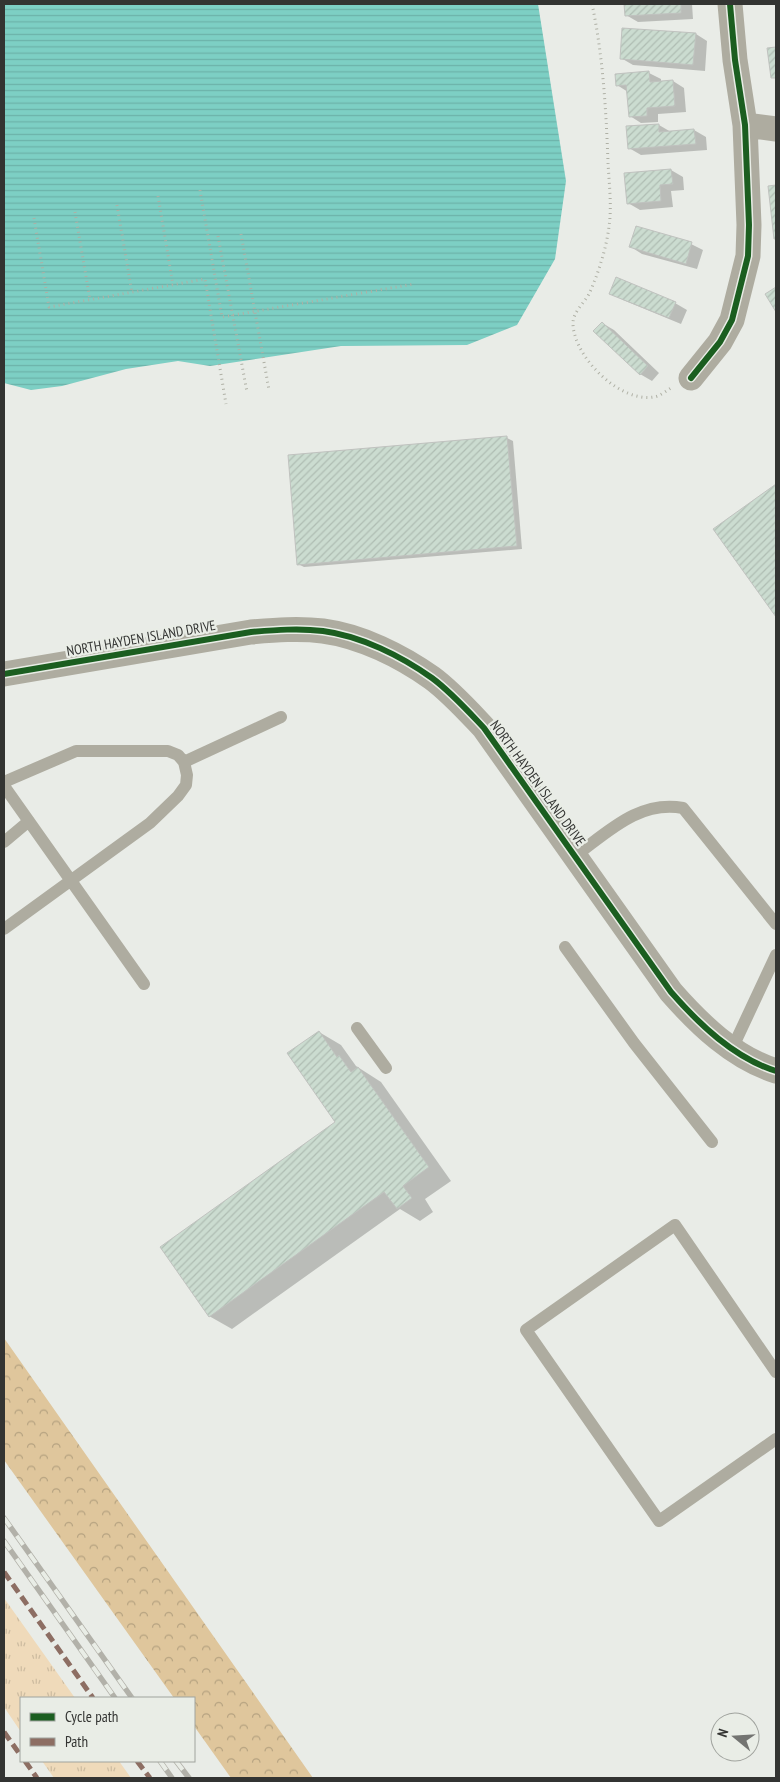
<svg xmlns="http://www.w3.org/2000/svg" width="780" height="1782" font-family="'PT Sans Narrow',sans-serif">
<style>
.grass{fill:url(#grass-tufts)}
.forest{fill:url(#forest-crowns)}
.water{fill:url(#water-rules)}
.shadow{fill:#0003}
.building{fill:url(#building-hatch);stroke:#c0c2bf}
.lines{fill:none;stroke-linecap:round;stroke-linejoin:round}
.path{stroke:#afb0a5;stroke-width:3;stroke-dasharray:1 4;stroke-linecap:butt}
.service{stroke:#aeaca0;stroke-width:12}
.minor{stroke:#aeaca0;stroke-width:25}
.rail-casing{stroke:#b2b1a9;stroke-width:5.5}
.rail{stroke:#e9ede6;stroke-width:4;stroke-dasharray:11;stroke-linecap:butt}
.quiet{stroke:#8d6e63;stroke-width:5;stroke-dasharray:10 5;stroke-linecap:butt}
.cycleway-casing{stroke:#e9ede6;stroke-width:9}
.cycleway{stroke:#1b5e20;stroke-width:6}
.labels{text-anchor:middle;stroke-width:4.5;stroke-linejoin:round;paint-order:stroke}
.street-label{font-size:14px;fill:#333432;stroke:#e9ede6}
</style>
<defs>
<pattern id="grass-tufts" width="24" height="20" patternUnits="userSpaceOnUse" patternTransform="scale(1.25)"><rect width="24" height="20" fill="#efdaba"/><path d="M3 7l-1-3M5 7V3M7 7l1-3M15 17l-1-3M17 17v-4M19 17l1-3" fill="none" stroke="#cdbca0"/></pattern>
<pattern id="forest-crowns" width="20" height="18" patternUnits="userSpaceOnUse" patternTransform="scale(1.25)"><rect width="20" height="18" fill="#dfc69c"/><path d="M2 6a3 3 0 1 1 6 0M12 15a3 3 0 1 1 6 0" fill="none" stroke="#b5a280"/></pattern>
<pattern id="water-rules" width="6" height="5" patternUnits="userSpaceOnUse" patternTransform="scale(1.25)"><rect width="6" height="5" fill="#7dcfc4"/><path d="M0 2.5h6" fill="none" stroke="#6cb2a9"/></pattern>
<pattern id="building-hatch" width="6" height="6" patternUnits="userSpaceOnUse" patternTransform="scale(1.25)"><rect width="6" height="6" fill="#cbdcd0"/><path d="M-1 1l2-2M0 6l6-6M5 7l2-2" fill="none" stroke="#afbdb3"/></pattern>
</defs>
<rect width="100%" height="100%" fill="#e9ece7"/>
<path class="grass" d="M4,1598L75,1698H21V1732L4,1707Z
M42,1761H119L131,1778H54Z"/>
<path class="forest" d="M4,1338L313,1778H231L194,1726V1698H174L4,1460Z"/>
<path class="water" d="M4,4H538L566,181L555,259L517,325L467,345L341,346L210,366L178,361L126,369L62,386L31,390L4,383Z"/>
<path class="shadow" d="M626,4H692L693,19L638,22L626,15Z
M696,34L707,41L705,71L633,65L621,58Z
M649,73L661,79V82L673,81L684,88L686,112L658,114V122L641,123L630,116L628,92L617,85L616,75Z
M659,125L671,132L694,130L706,137L707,150L641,155L629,148Z
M671,170L683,177L684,190L671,191L673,207L640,210L628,203Z
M776,187V239L769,188Z
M691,244L703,250L697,269L642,254L631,247Z
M611,293L675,303L687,310L681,324L623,300Z
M602,323L614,330L659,373L652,381L640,374Z
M507,438L513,441L522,549L304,567L298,564Z
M776,485V615L715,529Z
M319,1032L341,1045L356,1066L381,1082L451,1181L425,1199L433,1212L420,1221L400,1209L232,1329L209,1316L337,1123Z"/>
<path class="building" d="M624,4H681V13L625,16Z
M622,28L696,33L693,65L620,59Z
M776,47V78H771L767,48Z
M649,71L650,82L673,80L675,106L647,108V116L629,117L626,85L616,86L615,74Z
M659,124V132L694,129L696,144L628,149L626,126Z
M671,169L673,184L660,185L661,201L627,204L624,173Z
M776,185V239H774L768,186Z
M636,226L692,242L686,264L629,247Z
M616,277L676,302L669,318L609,294Z
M776,287V312L765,294Z
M602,322L648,366L640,375L593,331Z
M507,436L517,546L297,565L288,455Z
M776,484V617L713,529Z
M319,1031L337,1057L339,1055L351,1072L358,1067L429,1167L403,1186L412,1198L397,1209L384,1192L209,1317L160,1247L335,1122L287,1053Z"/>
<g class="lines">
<path class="path" d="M592,4C603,56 606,109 608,162C609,183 612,206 609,227C606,249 599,271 590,292C585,303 572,312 573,325C575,358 620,403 654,397C660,396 666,391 671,388
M200,190L222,317L414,284
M158,196L173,285
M117,205L132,293
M75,212L90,300
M34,218L49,307L205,279L226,404
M241,234L269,390
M218,236L247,392"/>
<path class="service" d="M184,762L281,717
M4,782L76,751H168L178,755L184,762L187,775L186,785L178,796L150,823L4,929
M4,786L144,984
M4,842L29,821
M575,856C608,832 639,800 683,808L776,924
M565,947L634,1043L712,1142
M357,1028L386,1068
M732,1049L776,955
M776,1372L675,1225L526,1330L659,1521L776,1439"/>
<path class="minor" d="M745,125L776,129
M691,378L720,342L732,320L748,256L749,225L745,125L735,60L730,4
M4,674L251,632C275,630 299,628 323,631C361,636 401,656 432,678C451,692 467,710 484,728L671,992C699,1024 734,1058 776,1071"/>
<defs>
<path id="rail" d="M4,1518L132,1698
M4,1541L115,1698
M160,1761L172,1778
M176,1761L189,1778"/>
</defs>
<use href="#rail" class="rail-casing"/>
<use href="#rail" class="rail"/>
<path class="quiet" d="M4,1572L93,1698
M4,1732L21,1756
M25,1761L37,1778
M137,1761L150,1778"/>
<defs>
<path id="cycleway" d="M691,378L720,342L732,320L748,256L749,225L745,125L735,60L730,4
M4,674L251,632C275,630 299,628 323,631C361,636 401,656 432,678C451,692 467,710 484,728L671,992C699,1024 734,1058 776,1071"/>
</defs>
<use href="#cycleway" class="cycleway-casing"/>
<use href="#cycleway" class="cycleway"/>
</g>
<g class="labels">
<g class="street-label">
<text transform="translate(141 638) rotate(-10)" y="5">NORTH HAYDEN ISLAND DRIVE</text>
<text transform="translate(538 783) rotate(54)" y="5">NORTH HAYDEN ISLAND DRIVE</text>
</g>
</g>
<rect width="780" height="1782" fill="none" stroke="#333432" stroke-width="10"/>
<rect x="20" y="1697" width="175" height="65" fill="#e9ede6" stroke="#a0a39e"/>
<rect x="30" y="1713" width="25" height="8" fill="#1b5e20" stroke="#a0a39e"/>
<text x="65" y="1722" font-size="15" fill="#333432">Cycle path</text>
<rect x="30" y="1738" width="25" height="8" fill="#8d6e63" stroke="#a0a39e"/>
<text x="65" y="1747" font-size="15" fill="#333432">Path</text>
<g transform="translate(735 1737) rotate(288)"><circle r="24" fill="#e9ede6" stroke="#a0a39e"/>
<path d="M0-4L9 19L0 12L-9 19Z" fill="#737471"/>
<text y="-8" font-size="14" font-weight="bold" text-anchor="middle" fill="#333432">N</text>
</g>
</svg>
